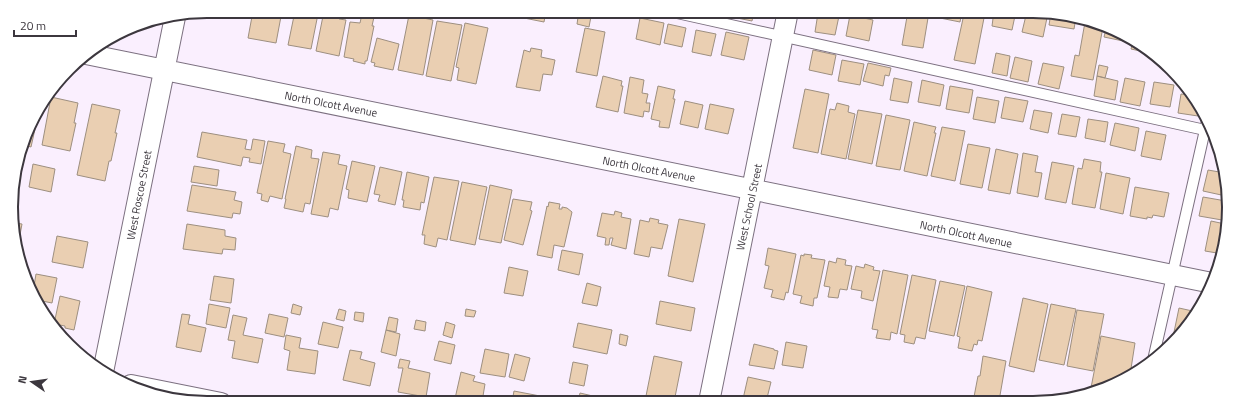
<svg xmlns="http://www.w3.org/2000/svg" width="1240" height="414" font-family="'Titillium Web',sans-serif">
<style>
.building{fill:#eacfb2;stroke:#9d8f80}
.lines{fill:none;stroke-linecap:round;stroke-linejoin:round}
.service-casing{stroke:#7c7080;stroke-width:12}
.minor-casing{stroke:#7c7080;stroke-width:22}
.service{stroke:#fff;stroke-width:10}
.minor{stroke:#fff;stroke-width:20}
.labels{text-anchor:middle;stroke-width:4;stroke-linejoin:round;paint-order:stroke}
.street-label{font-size:11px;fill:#3c373e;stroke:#fff}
.rim{fill:none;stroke:#3c373e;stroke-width:2}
</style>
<rect width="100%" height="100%" fill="#faeffe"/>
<path class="building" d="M253,11H282L276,43L248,38Z
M295,11H315V13L318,14L311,49L288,45Z
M328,11H341L339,19L346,20L339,56L316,51L323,16H327Z
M525,11H546L544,22L524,18Z
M579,11H592L589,27L577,24Z
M733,11H754L752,21L732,17Z
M908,11L929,12L923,48L902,45Z
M937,11H962L960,22L935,17Z
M994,11H1016L1012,30L992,26Z
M1027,11L1048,13L1043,37L1022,32Z
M818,13L839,16L835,35L815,32Z
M1051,13L1076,17L1074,29L1049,25Z
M362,14L374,17L372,26H374L367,61H365V64L353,61L354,59L344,57L350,22L360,23Z
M964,14L984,18L975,64L954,60Z
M409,15L433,20L423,75L398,70Z
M850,15L873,20L869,41L846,36Z
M640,18L664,23L660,45L636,39Z
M437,21L462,25L451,81L426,76Z
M1085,22L1096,24L1103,27L1093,80L1071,76L1075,55L1079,56Z
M465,23L488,28L476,84L457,80L459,68L456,67Z
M668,24L686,28L682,47L664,43Z
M585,28L605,32L597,76L576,72Z
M1106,29L1128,40V42L1104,37Z
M696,30L716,34L711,56L692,52Z
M726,32L749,37L744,60L721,55Z
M377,38L399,44L393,70L374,66L375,63L371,62Z
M1133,42L1152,51L1154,54L1131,49Z
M531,48L542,50L541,57L555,60L552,75L543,74L540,91L516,87L524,50L530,52Z
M813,50L836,55L832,75L809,70Z
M996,53L1010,56L1007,76L992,73Z
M1015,57L1032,61L1028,82L1010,78Z
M842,60L864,64L860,85L838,81Z
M868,63L891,68L889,76L885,75L883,86L863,81Z
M1043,63L1064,67L1059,89L1038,84Z
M1099,65L1108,67L1105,78L1097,76Z
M603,76L622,81L621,86H623L618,112L596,107Z
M1097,76L1118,81L1115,100L1094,96Z
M630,77L644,80L642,93L648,94L646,103H650L649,112L644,111L643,117L624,113Z
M894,78L912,82L908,103L890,100Z
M1125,78L1145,82L1140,106L1120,102Z
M922,80L944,85L940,106L918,102Z
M1154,82L1174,85L1170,107L1150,104Z
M658,86L675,90L673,99H675L669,128L659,127L660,121L651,119Z
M950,86L973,90L969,113L946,109Z
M805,89L829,94L818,153L793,148Z
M1181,94L1190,95L1199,105L1198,116L1178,113Z
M51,97L78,103L74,123H76L70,151L42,145Z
M977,97L999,101L995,123L973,119Z
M1005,97L1028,101L1023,122L1001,118Z
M685,101L703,105L698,128L680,124Z
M837,103L849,106L848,112L855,114L846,159L821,154L830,109L835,110Z
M92,104L120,110L115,133H117L111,161H109L105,181L77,175Z
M710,104L734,109L728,134L705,129Z
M858,110L882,114L872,164L848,159Z
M1034,110L1052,113L1048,133L1030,129Z
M39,111L31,147L24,145L31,120Z
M1062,114L1080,117L1076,137L1058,134Z
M886,115L910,120L900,170L876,166Z
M1088,119L1108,122L1105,142L1085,138Z
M914,122L936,127L934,133H936L927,176L904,171Z
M1115,123L1139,128L1135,151L1110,145Z
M942,127L965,131L955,181L931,176Z
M1146,131L1166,135L1161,160L1141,156Z
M202,132L247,140L245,149L251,150L253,139L265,141L261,164L249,162L250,158L243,157L241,166L197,157Z
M268,141L285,144L283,152L291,154L282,199L270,196L268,202L261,200L262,194L257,193Z
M968,144L990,148L982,188L960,184Z
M296,146L312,150L311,158L319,159L310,204L305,203L303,212L284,208L286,199H285Z
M996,149L1018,154L1010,194L988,190Z
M323,152L340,155L338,164L347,166L338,210L330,208L328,217L311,214Z
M1023,153L1038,156L1035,172L1042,173L1038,197L1017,193Z
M1084,159L1101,162L1100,172H1102L1095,208L1072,204L1078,168L1082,169Z
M352,161L375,166L367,202L348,198L349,190L346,189Z
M1052,162L1074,166L1066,203L1045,199Z
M33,164L55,169L51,192L29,187Z
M194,166L219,170L217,186L191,182Z
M380,167L402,172L395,205L378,201L380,195L374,194Z
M1208,170L1225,173L1227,181L1226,196L1203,191Z
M407,172L429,177L424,203L421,202L420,210L403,207L404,200H402Z
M1106,173L1130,178L1123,214L1100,209Z
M434,177L459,181L447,240L438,238L436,247L424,244L425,235H422Z
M462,182L487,187L475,245L450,240Z
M192,185L236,192L234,200L242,202L240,214L233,213L232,218L187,211Z
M490,185L512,190L501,243L479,239Z
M1135,187L1169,193L1164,217L1153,215L1152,218L1147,217V219L1130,216Z
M1203,197L1226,201L1222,220L1199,216Z
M513,199L532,202L530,210L532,211L523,245L504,240Z
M549,202L560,204L559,209H562V207L567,208L572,212L564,247L554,245L552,258L537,255L547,206L548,207Z
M615,211L622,213L621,217L631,219L626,249L611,245L613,238H610L609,245H605L606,238L597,236L602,213L614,215Z
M650,218L659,220L658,223L668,225L662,249L651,247L649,257L634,254L640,220L649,222Z
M679,219L705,224L693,282L668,276Z
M1211,221L1225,224L1223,254L1205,251Z
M15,223L22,224L17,251Z
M187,224L225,230V236L236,238L235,250L223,249L222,254L183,249Z
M57,236L88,242L83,268L52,262Z
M768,248L796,254L788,293L786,292L784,300L771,297L773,290L764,288L769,266L765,265Z
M562,250L583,254L579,275L558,270Z
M804,254L812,255L811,258L825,260L817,298H814L813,306L800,303L802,296L793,294L801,255L804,256Z
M837,258L846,260L845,265L852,266L847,290L840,289L838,298L828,297L830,287L824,286L829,261L836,263Z
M865,264L874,267L873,270L880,271L873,301L861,298L862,291L851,289L856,266L864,268Z
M509,267L528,271L523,296L504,293Z
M883,270L908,275L897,334L891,332L890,340L876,338L878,330L872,329Z
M36,274L57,278L52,303L37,300L33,292Z
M912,275L936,280L925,339L916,337L914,344L904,342L905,335L900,334Z
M214,276L234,279L231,303L210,300Z
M940,281L965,286L954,336L929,331Z
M587,283L601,287L597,306L582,303Z
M967,286L992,292L982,341L978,340L977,345L974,344L972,351L958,348L960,337L957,336Z
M60,296L80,301L74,330L65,328V326L54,324Z
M1023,298L1048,304L1034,372L1009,366Z
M660,301L695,308L691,331L656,324Z
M209,304L230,308L226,328L206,324Z
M293,304L302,307L300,315L291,313Z
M1051,304L1076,309L1064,365L1039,360Z
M1179,308L1197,312L1176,337H1173Z
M339,309L346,311L344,321L336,319Z
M466,309L476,311L474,317L465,316Z
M1077,310L1104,314L1093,371L1067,366Z
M355,312L364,313L363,322L354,320Z
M182,314L190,315L188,324L206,328L201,352L176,347Z
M269,314L288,318L284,337L265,333Z
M233,315L247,318L243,335L263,339L258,363L232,358L235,341L228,340Z
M389,317L398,319L396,332L386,330Z
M416,320L426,322L425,331L414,329Z
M323,322L343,327L338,348L318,344Z
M446,322L455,325L452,338L443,335Z
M578,323L612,330L607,354L573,347Z
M386,330L400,334L396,356L381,352Z
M620,334L628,336L626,346L619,344Z
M286,335L301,338L299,348L318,351L315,374L287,370L290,351L284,349Z
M1101,336L1135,343L1130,375L1108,388L1090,393Z
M439,341L455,345L451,364L434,360Z
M786,342L807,346L803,368L782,365Z
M754,344L774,349V350L778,351L774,369L749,365Z
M485,349L509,354L505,377L480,373Z
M350,350L362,352L360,359L375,363L370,386L343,380Z
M515,354L530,358L524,381L509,377Z
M654,356L682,362L674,402L658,398L657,402H647L648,397L646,396Z
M983,356L1006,361L999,401L973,402L978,376H980Z
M400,359L410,361L408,368L430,373L426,397L398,392L403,368H398Z
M573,362L588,365L584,386L569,383Z
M461,372L475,376L473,381L485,384L482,402L454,403Z
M748,377L771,382L766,402H757L743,399Z
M514,391L540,396L539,402H512Z
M580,393L597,397L596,402H578Z"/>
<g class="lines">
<defs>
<path id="service" d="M668,11L1205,130
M1153,360L1207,121"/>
<path id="minor" d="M86,54L1212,283
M103,372L175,17
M131,385L221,403
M709,402L788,11"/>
</defs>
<use href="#service" class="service-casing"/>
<use href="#minor" class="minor-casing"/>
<use href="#service" class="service"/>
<use href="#minor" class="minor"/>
</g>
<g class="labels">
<g class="street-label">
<text transform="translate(331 104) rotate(11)" y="4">North Olcott Avenue</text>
<text transform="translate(649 169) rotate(11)" y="4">North Olcott Avenue</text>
<text transform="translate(139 195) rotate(-79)" y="4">West Roscoe Street</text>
<text transform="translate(749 207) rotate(-78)" y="4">West School Street</text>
<text transform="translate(966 234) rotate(12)" y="4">North Olcott Avenue</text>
</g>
</g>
<path d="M0 0H1240V414H0ZM207 18H1033A189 189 0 0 1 1222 207V207A189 189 0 0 1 1033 396H207A189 189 0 0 1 18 207V207A189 189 0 0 1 207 18Z" fill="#fff" fill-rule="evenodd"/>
<path class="rim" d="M207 18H1033A189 189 0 0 1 1222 207V207A189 189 0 0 1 1033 396H207A189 189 0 0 1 18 207V207A189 189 0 0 1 207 18Z"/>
<g transform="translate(32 382) rotate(283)" stroke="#ffffff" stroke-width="3" paint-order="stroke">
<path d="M0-3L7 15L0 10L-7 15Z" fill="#3c373e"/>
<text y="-6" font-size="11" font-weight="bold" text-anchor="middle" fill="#3c373e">N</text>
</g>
<path d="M14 30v6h62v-6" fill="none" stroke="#3c373e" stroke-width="2"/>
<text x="20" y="30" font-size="12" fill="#3c373e" stroke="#ffffff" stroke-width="3" paint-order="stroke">20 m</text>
</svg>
